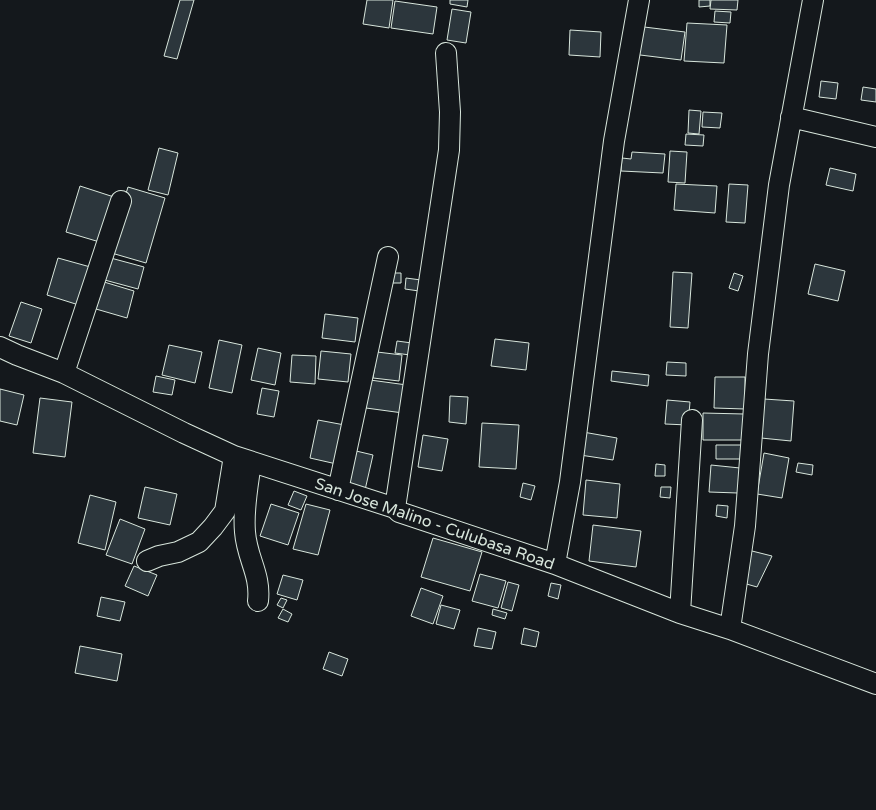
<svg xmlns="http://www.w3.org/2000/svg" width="876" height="810" font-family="'Varela Round',sans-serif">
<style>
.building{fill:#2c363c;stroke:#d8e6dc}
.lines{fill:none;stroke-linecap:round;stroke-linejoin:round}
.minor-casing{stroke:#d8e6dc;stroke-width:22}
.minor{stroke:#14181c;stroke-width:20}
.labels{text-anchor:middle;stroke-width:4;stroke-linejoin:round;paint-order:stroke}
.street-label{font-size:16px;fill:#d8e6dc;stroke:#14181c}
</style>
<rect width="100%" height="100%" fill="#14181c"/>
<path class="building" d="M180,0H194L177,59L164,56Z
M367,0H393L389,28L363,24Z
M450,0H468L467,7L450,4Z
M699,0H710V6L699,7Z
M711,0H738L737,10L710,9Z
M395,1L437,7L433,34L391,28Z
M452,9L471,12L466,43L447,40Z
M715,11L731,12L730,23L714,22Z
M687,23L727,25L724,63L684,61Z
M636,26L685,32L681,60L632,54Z
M570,30L601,32L600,57L569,55Z
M821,81L838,83L836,99L819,97Z
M863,87L876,89V102L861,100Z
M689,110L701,111L699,134L688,133Z
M703,112L722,113L720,128L702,127Z
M686,134L704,135L703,146L685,145Z
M159,148L178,153L168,195L148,190Z
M670,151L687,152L685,183L668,182Z
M632,152L665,154L663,173L621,171L622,158L631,159Z
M830,168L856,174L853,191L826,185Z
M676,184L717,186L715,213L674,210Z
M729,184L748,185L745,223L726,222Z
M80,186L117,198L103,243L66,232Z
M128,187L165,198L146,263L108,252Z
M107,257L144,267L138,289L101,279Z
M58,258L94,268L82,306L47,295Z
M815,264L845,271L838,301L808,294Z
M673,272L692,273L688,328L670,327Z
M387,273H401V283H387Z
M734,273L743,276L738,291L729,288Z
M406,278L421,280L419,291L405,289Z
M104,282L134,291L127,318L96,309Z
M21,302L42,309L31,343L9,336Z
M325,314L358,318L355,342L322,338Z
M495,339L529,343L526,370L491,366Z
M219,340L242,345L232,393L209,388Z
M397,341L412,343L410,355L395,353Z
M169,345L202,352L195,383L162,375Z
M258,348L281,353L275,385L251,380Z
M321,351L351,354L348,382L318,379Z
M377,352L402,355L399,381L373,378Z
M292,355L316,356L315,384L290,382Z
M667,362L686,363V376L666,375Z
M612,371L649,375L648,386L611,381Z
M156,376L175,380L172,395L153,392Z
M715,377H745V409L714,408Z
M370,380L407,385L403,413L366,408Z
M262,388L279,391L274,417L257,414Z
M0,389L24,395L17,425L0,421Z
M450,396L468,397L466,424L449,422Z
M40,398L72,402L65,457L33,453Z
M764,399L794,401L791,441L761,438Z
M667,400L690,402L688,425L665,424Z
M703,413L744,414V440H703Z
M318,420L350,426L341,465L310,458Z
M482,423L519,425L516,469L479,467Z
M583,432L617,438L613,460L580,455Z
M423,435L448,439L442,471L418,467Z
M716,445H743V459H716Z
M352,450L373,455L365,490L345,486Z
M764,453L789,458L782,498L757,494Z
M798,463L813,465L812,475L796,472Z
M656,464L665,465V476H655Z
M711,465L740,468L738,493L709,492Z
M586,480L620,484L617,518L583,515Z
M523,483L535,486L531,500L520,497Z
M145,487L177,494L170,525L138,518Z
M661,487H671L670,498L660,497Z
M294,491L307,496L301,510L288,505Z
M90,495L116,502L105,550L78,543Z
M271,504L299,513L288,545L260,536Z
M306,504L330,510L318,555L293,549Z
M717,505L728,506L727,518L716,516Z
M120,519L145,529L132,564L106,555Z
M593,525L641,531L636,567L589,561Z
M433,538L482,552L470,591L421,577Z
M748,550L772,556L757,587L743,583Z
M134,566L157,575L148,596L125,586Z
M480,574L506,581L498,608L472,601Z
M283,575L303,580L297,600L277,594Z
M508,582L519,585L512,611L501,608Z
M551,583L561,585L558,599L548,596Z
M421,588L443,596L433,624L411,616Z
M101,597L125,602L120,621L97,616Z
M281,598L287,600L283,608L277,605Z
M441,605L460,610L454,629L436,624Z
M283,609L292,614L288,622L278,618Z
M493,609L507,613L505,619L492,615Z
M478,628L496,632L492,649L474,646Z
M524,628L539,632L536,647L521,644Z
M80,646L122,654L117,681L75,673Z
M329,652L348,659L342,676L323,669Z"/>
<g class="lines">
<defs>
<path id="minor" d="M791,117L876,137
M0,347L17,355L64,373L184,433L234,456L395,508L399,512L555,564L680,613L730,629L876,684
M64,373L121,201
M251,462C248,485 243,509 245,532C247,559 261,574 258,601
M338,490L388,257
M395,508L449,150L450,112L446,53
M147,561L159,556L178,552L199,542L213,527L225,511L234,456
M555,564L570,482L614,141L639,0
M680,613L692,420
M730,629L745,526L758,354L779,185L813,0"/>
</defs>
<use href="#minor" class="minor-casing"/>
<use href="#minor" class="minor"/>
</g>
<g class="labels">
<g class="street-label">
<text transform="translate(435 523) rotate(19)" y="6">San Jose Malino - Culubasa Road</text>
</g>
</g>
</svg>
